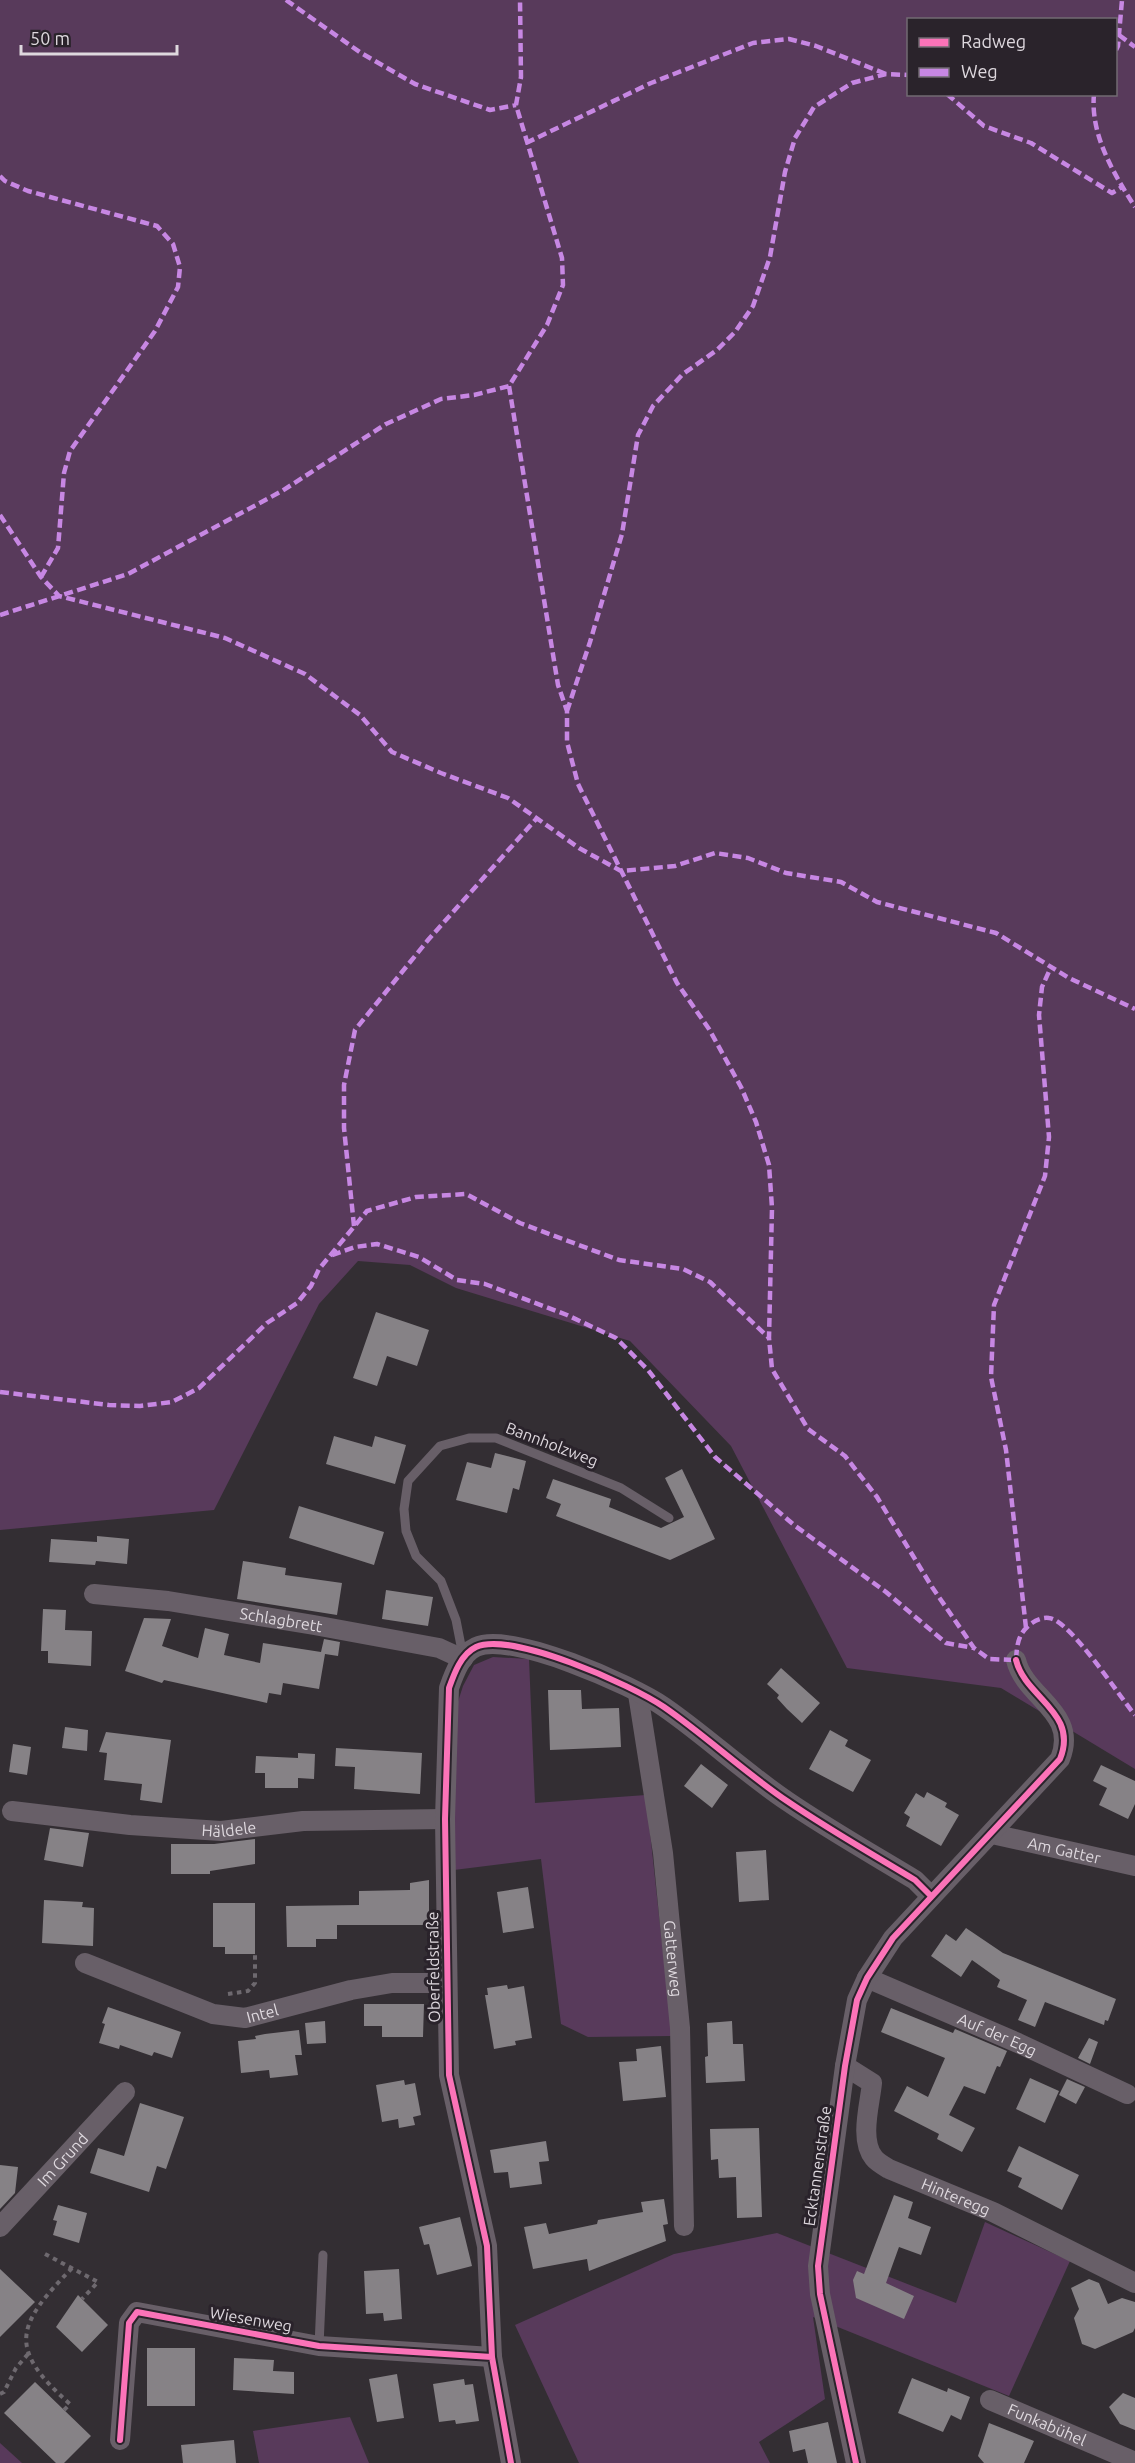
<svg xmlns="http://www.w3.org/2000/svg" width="1135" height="2463" font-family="Ubuntu,sans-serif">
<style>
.green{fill:#583a5b;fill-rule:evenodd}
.building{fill:#868286}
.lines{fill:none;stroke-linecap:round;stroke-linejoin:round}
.path{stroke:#6e696f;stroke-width:4;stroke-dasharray:4.5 4.5;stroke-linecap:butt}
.lane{stroke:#685f68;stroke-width:9}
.street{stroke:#685f68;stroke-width:20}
.quiet{stroke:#c787e3;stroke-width:4.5;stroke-dasharray:9 4.5;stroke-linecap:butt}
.cycleway-casing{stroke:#2a232b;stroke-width:10}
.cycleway{stroke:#fb73b8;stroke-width:6}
.labels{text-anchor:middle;stroke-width:6;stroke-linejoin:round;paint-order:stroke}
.street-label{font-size:16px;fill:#ded8de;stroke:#2a232b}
</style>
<rect width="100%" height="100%" fill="#332e33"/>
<path class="green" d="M0,0H1135V1769L1001,1688L847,1668L731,1446L630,1341L456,1288L410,1265L358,1261L319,1304L214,1510L0,1530ZM908,20H1116V94H908Z
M493,1657L529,1659L535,1803L646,1795L672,2036L588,2037L561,2024L541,1859L454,1870L455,1711L463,1686L474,1665Z
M985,2222L1070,2261L1009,2396L813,2317L825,2399L759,2442L770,2463H579L515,2325L674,2254L777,2233L956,2303Z
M350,2417L369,2463H259L253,2431Z
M0,2443L22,2463H0Z"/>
<path class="building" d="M376,1312L429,1330L417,1366L387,1356L377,1386L353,1378Z
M334,1436L372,1447L375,1436L406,1445L395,1484L326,1464Z
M495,1453L526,1461L519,1490L513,1488L507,1513L456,1500L467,1462L491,1468Z
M682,1469L715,1539L670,1560L556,1516L561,1504L546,1498L553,1479L611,1499L609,1507L661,1528L684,1517L665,1478Z
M299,1506L384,1532L374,1565L289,1538Z
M97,1536L129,1539L127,1564L96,1561L95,1565L49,1562L51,1539L97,1542Z
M243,1561L286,1568L285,1575L342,1583L337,1615L237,1599Z
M386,1590L433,1597L428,1626L382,1619Z
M43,1609L66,1610L65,1630L92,1631L91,1666L48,1663V1651H41Z
M144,1618L171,1619L162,1646L198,1658L205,1628L229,1634L224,1655L260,1663L263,1643L321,1652L324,1639L340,1642L338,1656L325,1654L319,1689L283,1683L281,1695L269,1693L267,1703L164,1680L162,1683L125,1671Z
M781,1668L820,1703L802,1723L787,1709L777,1698L779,1695L767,1684Z
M548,1690H581L582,1709L619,1708L621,1747L550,1750Z
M65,1727L88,1730L87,1751L62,1748Z
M830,1730L848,1740L845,1746L871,1760L853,1792L809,1769Z
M106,1732L171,1740L162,1803L140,1800L142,1784L104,1780L107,1753L99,1752Z
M13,1744L31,1747L27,1775L9,1772Z
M336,1748L422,1753L420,1794L354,1789L355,1767L335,1766Z
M298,1753L315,1754L314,1779L298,1778V1788H265V1773H255L256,1756L298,1758Z
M701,1764L728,1785L712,1808L684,1786Z
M1101,1765L1135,1781V1804L1128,1819L1099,1805L1107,1788L1093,1781Z
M927,1792L947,1803L945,1807L959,1815L941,1846L906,1826L910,1817L904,1813L916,1793L924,1798Z
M50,1828L89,1833L83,1867L44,1860Z
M255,1839V1864L210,1871V1874H171V1844H214Z
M766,1850L769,1900L739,1902L736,1852Z
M429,1880V1925H337V1939H316V1947H287L286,1906L359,1905V1891L410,1890V1883Z
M528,1887L534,1928L503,1933L497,1892Z
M44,1900L83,1902L82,1907L94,1908L93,1946L42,1943Z
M213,1903H255V1954H225V1947H213Z
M966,1928L1003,1953L1116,1999L1108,2021L1105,2020L1104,2025L1045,2002L1035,2027L1018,2020L1027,2000L997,1987L1000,1980L972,1960L961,1977L931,1956L946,1934L956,1941Z
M507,1985L508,1989L524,1986L532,2038L515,2041L516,2045L494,2049L485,1995H488L487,1988Z
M364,2004H424L423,2037H382V2026H364Z
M108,2007L181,2032L172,2058L154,2052L152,2056L120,2045L119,2049L99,2043L105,2024L102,2023Z
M891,2008L953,2033L955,2029L1007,2051L1000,2067L997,2066L985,2094L964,2086L949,2115L975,2128L962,2152L937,2139L939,2134L894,2111L907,2086L928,2097L945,2058L881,2032Z
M325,2021L326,2043L307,2044L305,2023Z
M732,2021L733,2044H743L745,2081L706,2083L705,2057L708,2056L707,2023Z
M299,2030L302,2055H295L298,2075L270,2078L269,2070L241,2073L238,2041L256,2039L255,2036L265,2034Z
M1089,2038L1098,2042L1090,2064L1078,2058Z
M661,2046L666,2097L623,2101L619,2062L637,2061L636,2049Z
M1030,2078L1059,2091L1045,2123L1016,2109Z
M1067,2079L1085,2087L1076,2104L1059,2095Z
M404,2080L405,2085L415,2083L421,2115L413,2117L415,2125L399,2128L398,2119L382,2122L376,2085Z
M140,2103L184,2117L166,2169L157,2166L149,2192L90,2173L98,2148L124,2156Z
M759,2128L762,2217L737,2218L736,2177L719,2178L718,2159L711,2160L710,2129Z
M546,2141L549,2161L539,2162L542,2184L510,2188L508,2172L494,2173L490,2150Z
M1019,2146L1079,2175L1062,2210L1018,2187L1022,2178L1007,2171Z
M0,2165L18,2167L15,2193L0,2209Z
M894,2195L913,2202L908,2218L931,2227L921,2255L899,2247L886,2283L914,2296L904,2319L856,2298L853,2280L857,2271L864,2274Z
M664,2199L668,2224L663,2225L666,2241L589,2271L587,2259L533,2269L524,2227L546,2223L549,2234L597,2224L598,2220L643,2212L641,2202Z
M58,2205L87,2213L79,2243L53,2235L57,2221L53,2220Z
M460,2217L472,2266L437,2275L429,2244L424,2245L419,2227Z
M0,2269L35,2302L0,2337Z
M399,2269L402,2319L384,2321L383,2313L366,2314L364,2271Z
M1089,2279L1099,2283L1108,2304L1122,2298L1135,2302V2328L1133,2332L1095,2349L1082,2344L1074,2318L1079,2309L1071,2288Z
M78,2295L108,2325L82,2352L56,2327Z
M147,2348H195V2406H147Z
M234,2358L274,2360L273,2371L294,2372V2394L233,2390Z
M397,2374L404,2418L377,2422L369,2379Z
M912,2378L947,2392L948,2388L970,2397L961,2420L951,2415L943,2432L898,2413Z
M464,2379L465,2385L473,2384L479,2421L456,2424L455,2420L439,2422L433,2384Z
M35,2382L91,2436L64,2463H56L4,2413Z
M1123,2393L1135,2398V2430L1120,2424L1109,2407Z
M828,2422L837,2463H808L805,2449L793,2452L789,2431Z
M989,2423L1034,2441L1024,2463H984L978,2456Z
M234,2440L236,2463H183L181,2445Z"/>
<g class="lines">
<path class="path" d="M228,1994L248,1991L255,1983V1954
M45,2254L98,2282L82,2299
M0,2394L4,2392L16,2368L28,2354
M64,2410L70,2404C5,2347 18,2324 72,2268"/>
<path class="lane" d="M463,1656L456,1620L441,1581L416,1556L406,1531L404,1509L408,1481L440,1446L469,1438H496L621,1488L669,1518
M319,2346L323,2255"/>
<g class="street">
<path id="s1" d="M94,1594L168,1601L314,1625L439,1648L463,1659"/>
<path id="s2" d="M638,1694L663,1853L680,2028L684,2226"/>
<path id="s3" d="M12,1811L130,1825L221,1831L303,1821L445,1819"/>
<path id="s4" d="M992,1834L1135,1866"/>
<path id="s5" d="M85,1963L213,2014L245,2018L351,1990L392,1983H446"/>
<path id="s6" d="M867,1978L1018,2043L1127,2094"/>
<path id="s7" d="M845,2066L872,2083C870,2104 859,2140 874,2158C877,2162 884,2166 889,2169L993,2212L1135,2283"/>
<path id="s8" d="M0,2227L125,2092"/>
<path id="s9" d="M990,2400L1135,2462"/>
<path d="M120,2440L129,2323L137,2312L319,2346L492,2357"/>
<path d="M511,2463L492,2357L487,2246L449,2075L445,1819L449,1688C454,1674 461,1654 476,1647C511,1631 632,1685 664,1707C706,1736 744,1772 787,1801C828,1829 872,1854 915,1880L931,1896"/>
<path d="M856,2463L820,2294L818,2266L845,2066L857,2000L867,1978L893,1938L1060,1759C1079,1712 1025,1698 1016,1660"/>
</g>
<path class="quiet" d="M286,0L361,53L415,84L490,110L516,105
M1119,35L1135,47
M1116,50L1118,46L1122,0
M947,94L984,126L1031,143L1112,193L1122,187
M1094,94C1090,135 1114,174 1135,207
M526,143L651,83L753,43L789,39L816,46L886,74
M0,176L5,181L28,191L157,226L173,244L180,267L178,287L155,331L70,451L64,473L58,548L41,577
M509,386L558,685L567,711V742L578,784L677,983L709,1029L741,1087L756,1122L769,1165L772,1208L769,1338L772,1369L808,1429L845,1456L877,1497L932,1587L974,1648L989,1659L1016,1660C1017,1644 1018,1633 1032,1623C1036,1620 1043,1617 1049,1618C1070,1620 1119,1696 1135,1715
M0,515L41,577L59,596L225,638L305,674L360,715L392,752L441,773L508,798L579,848L621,871L675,866L715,853L748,858L786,873L841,882L877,902L996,933L1069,978L1135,1009
M0,615L128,574L282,491L386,424L441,399L474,395L509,386L547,325L563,285L562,258L516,105L521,77L520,0
M567,711L590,642L622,534L638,435L653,406L683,374L717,350L735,332L753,306L770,257L785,172L795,138L814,107L852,83L886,74L908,75
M354,1226L344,1128V1085L355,1030L428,940L537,818
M332,1255L355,1247L377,1244L419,1257L457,1280L485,1284L567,1315L616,1338L648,1370L715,1457L794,1525L886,1592L946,1643L974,1648
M0,1392L109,1405L140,1406L172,1402L199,1388L267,1323L297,1303L311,1286L319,1269L367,1211L416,1197L466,1194L520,1223L619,1260L683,1269L710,1282L769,1338
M1026,1628L1006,1450L991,1377L994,1305L1045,1176L1049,1137L1039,1015L1042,987L1051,967"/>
<defs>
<path id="cycleway" d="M120,2440L129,2323L137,2312L319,2346L492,2357
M511,2463L492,2357L487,2246L449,2075L445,1819L449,1688C454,1674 461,1654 476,1647C511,1631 632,1685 664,1707C706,1736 744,1772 787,1801C828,1829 872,1854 915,1880L931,1896
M856,2463L820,2294L818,2266L845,2066L857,2000L867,1978L893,1938L1060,1759C1079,1712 1025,1698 1016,1660"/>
</defs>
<use href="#cycleway" class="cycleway-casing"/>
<use href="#cycleway" class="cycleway"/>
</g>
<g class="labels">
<g class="street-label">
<text transform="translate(552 1444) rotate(21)" y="6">Bannholzweg</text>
<text dy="6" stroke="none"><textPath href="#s1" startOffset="189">Schlagbrett</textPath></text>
<text dy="6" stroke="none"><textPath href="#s3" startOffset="218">Häldele</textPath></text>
<text dy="6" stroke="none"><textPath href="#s4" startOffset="74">Am Gatter</textPath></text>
<text dy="6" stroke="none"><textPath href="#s2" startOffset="267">Gatterweg</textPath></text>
<text transform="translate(433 1967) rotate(-91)" y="6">Oberfeldstraße</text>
<text dy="6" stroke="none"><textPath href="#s5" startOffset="188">Intel</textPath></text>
<text dy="6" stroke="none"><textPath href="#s6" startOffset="142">Auf der Egg</textPath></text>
<text dy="6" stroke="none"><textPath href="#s8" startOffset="92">Im Grund</textPath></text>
<text transform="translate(817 2166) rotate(-82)" y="6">Ecktannenstraße</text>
<text dy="6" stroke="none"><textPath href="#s7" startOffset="200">Hinteregg</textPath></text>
<text transform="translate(251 2319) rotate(10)" y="6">Wiesenweg</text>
<text dy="6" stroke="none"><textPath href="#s9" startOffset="62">Funkabühel</textPath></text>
</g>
</g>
<rect x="907" y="18" width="210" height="78" fill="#2a232b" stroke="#726b73" stroke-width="1.5"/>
<rect x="919" y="38" width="30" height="9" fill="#fb73b8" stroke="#726b73" stroke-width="1.5"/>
<text x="961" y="48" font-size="18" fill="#ded8de">Radweg</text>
<rect x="919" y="68" width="30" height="9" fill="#c787e3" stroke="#726b73" stroke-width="1.5"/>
<text x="961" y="78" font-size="18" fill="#ded8de">Weg</text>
<path d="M21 45v9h156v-9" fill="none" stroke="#ded8de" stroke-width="3"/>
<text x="30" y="45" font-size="18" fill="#ded8de" stroke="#2a232b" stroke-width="4.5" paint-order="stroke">50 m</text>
</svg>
